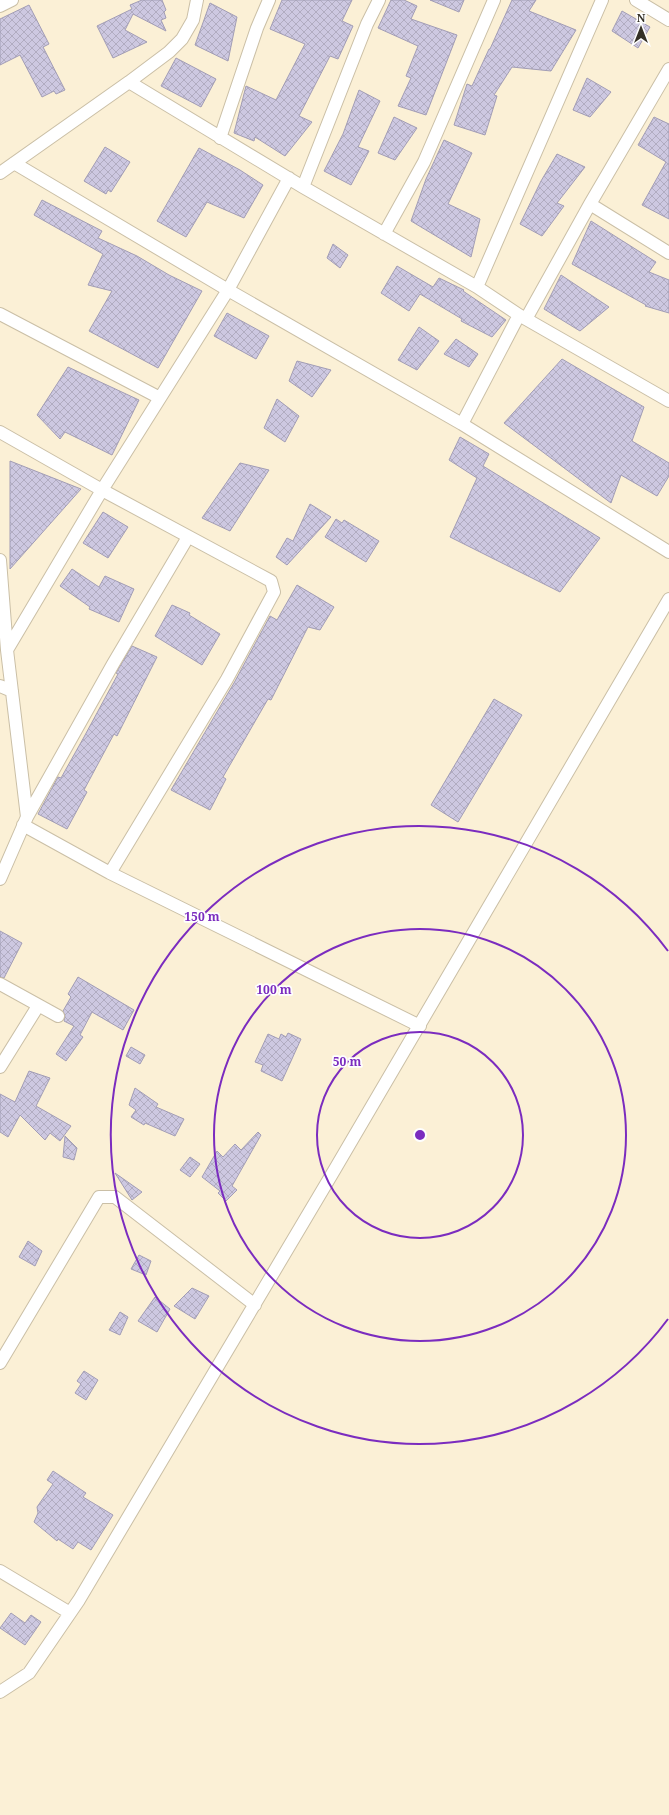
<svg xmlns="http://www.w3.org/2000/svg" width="669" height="1815" font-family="'Noto Serif',serif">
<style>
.building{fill:url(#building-cross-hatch);stroke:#a29db5}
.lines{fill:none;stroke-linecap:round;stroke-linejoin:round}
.street-casing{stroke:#cabfa6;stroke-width:14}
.street{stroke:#fff;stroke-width:12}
.ring{fill:none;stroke:#7b2cbf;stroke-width:2}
.centre{fill:#7b2cbf;stroke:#fefefe;stroke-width:2}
.ring-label{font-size:12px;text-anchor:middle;font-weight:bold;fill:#7b2cbf;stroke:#fefefe;stroke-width:3.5;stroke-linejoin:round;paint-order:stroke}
</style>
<defs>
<pattern id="building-cross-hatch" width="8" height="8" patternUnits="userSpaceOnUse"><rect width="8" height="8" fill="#cdc8e1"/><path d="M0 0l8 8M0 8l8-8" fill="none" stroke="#b1acc1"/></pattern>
</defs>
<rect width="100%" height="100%" fill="#fbf0d6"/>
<path class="building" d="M142,0H162L166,10L164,12L166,18L161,20L166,31L133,14L125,30L147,42L113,58L97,26L132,9L130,5Z
M282,0H352L342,21L353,26L338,59L330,56L299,116L312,122L285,156L255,137L254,141L234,133L246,86L276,100L305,44L270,29Z
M391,0H404L417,6L411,19L457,35L426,115L398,106L411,78L406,76L418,46L378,28Z
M430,0H464L459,12Z
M512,0H536L529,11L576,30L551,71L512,67L494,95L497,96L485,135L454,125L467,84L472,86L489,49H490Z
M210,3L237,17L228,61L195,45Z
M29,5L49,44L43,47L65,90L56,94L54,91L42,97L20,55L0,65V19Z
M622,11L650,27L638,48L612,31Z
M176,58L216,79L201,107L161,86Z
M587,78L611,92L590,117L573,110Z
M359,90L380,101L358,147L369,151L351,185L324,171L343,134Z
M394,117L417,128L395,160L378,153Z
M654,117L669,124V219L642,205L666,162L638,145Z
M444,140L472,153L448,204L480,219L471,257L411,221L426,179Z
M105,147L130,162L111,192L108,190L106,194L84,181Z
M199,148L240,170L263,185L244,218L207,202L186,237L157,221Z
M557,154L585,167L557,203L564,206L542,236L520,224L541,181Z
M42,200L102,231L98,238L137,256L169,275L202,291L158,368L89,331L112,291L88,285L103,254L34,215Z
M591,221L656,262L649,272L669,280V313L645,306L646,305L572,264Z
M333,244L348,255L340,268L327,258Z
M397,266L433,287L439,278L464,290L463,291L506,320L492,337L461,321L462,319L420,294L409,311L381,293Z
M561,275L609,307L580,331L544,309Z
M227,313L269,336L256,359L214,336Z
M419,327L439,341L417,370L398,360Z
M456,339L478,354L469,367L444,354Z
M562,359L644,407L632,441L669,463V476L657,496L621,475L611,503L504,423Z
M297,361L331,370L312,397L289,381Z
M68,367L139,400L112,455L65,432L60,439L37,415Z
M277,399L299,416L285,442L264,428Z
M460,437L489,454L483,466L600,538L560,592L450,537L477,478L449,460Z
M10,461L81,489L10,569Z
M240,463L269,470L230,531L202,518Z
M310,504L331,517L287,565L276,557L287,538L293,541Z
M103,512L128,527L108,558L83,543Z
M336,519L342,523L344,520L379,541L366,562L325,537Z
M72,569L99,587L105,576L134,589L119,622L89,609L90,607L60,586Z
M297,585L334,607L320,630L308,627L271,700L268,699L223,777L226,779L210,810L171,790L234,683L270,616L277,620Z
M172,605L190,613L189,615L220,634L202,665L155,636Z
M132,646L157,657L117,736L114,734L84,790L87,792L67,829L38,814L58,777L61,778L84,737L118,674L116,673Z
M494,699L522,715L458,822L431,805Z
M0,931L22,943L4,978L0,977Z
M78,977L134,1010L123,1030L92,1012L80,1035L83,1037L66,1061L56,1054L74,1026L64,1021L65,1016L63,1011L71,997L68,994Z
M288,1033L301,1039L282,1081L261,1071L263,1065L255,1062L268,1034L279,1039L281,1034L286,1037Z
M131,1047L145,1055L140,1064L126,1056Z
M29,1071L50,1078L36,1106L71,1126L60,1141L50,1133L45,1140L20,1115L8,1137L0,1132V1094L15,1102Z
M135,1088L158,1104L156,1107L184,1119L175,1136L145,1123L144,1125L131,1117L136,1110L129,1105Z
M258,1132L261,1135L232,1186L237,1190L226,1201L218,1193L220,1191L202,1177L217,1151L223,1157L235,1144L241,1150Z
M65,1136L77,1148L74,1160L63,1157Z
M190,1157L200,1164L190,1177L180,1170Z
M115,1173L142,1192L132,1200Z
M28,1241L42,1251L35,1266L19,1257Z
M139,1255L151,1261L146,1275L131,1269Z
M192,1288L209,1296L195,1319L174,1306Z
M155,1297L170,1309L157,1332L138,1321Z
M120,1312L128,1317L120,1335L109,1330Z
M84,1371L98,1380L86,1400L75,1393L81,1384L77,1381Z
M53,1471L86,1493L83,1497L113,1515L91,1550L78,1542L73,1549L58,1539L57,1541L34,1522L38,1513L37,1507L53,1484L47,1480Z
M11,1613L25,1623L31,1615L41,1622L25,1645L0,1628Z"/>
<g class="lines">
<defs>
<path id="street" d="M636,0L669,20
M0,6L12,0
M129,82L303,187L477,287L519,315L669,401
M220,138L257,28L269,0
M14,163L228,290L462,424L669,552
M0,173L129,82L169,52L182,39L193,20L197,0
M303,187L367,24L379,0
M590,204L669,253
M384,234L424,162L494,0
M477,287L602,0
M0,314L160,398
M526,319L590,204L669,69
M462,424L519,315
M0,432L102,490L271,581L274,592L227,679L110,873
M0,560L7,650L27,817
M7,650L102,490L228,290L289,178
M0,686L12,691
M23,825L110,873L420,1026
M0,879L27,817L113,664L188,537
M0,984L58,1016
M0,1067L38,1006
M0,1363L99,1197H115L255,1305
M0,1571L70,1613
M0,1692L29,1673L79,1600L335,1169L669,599"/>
</defs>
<use href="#street" class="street-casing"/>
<use href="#street" class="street"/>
</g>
<g class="ring">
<circle cx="420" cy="1135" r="103"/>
<circle cx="420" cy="1135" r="206"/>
<path d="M668 1319A309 309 0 1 1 668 951"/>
</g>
<circle cx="420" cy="1135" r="6" class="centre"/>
<g class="ring-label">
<text x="202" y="921">150 m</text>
<text x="274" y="994">100 m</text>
<text x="347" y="1066">50 m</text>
</g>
<g transform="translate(641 28)" stroke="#fefefe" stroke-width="3" paint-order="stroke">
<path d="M0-3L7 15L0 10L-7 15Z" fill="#343026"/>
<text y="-6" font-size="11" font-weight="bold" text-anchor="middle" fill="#343026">N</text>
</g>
</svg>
